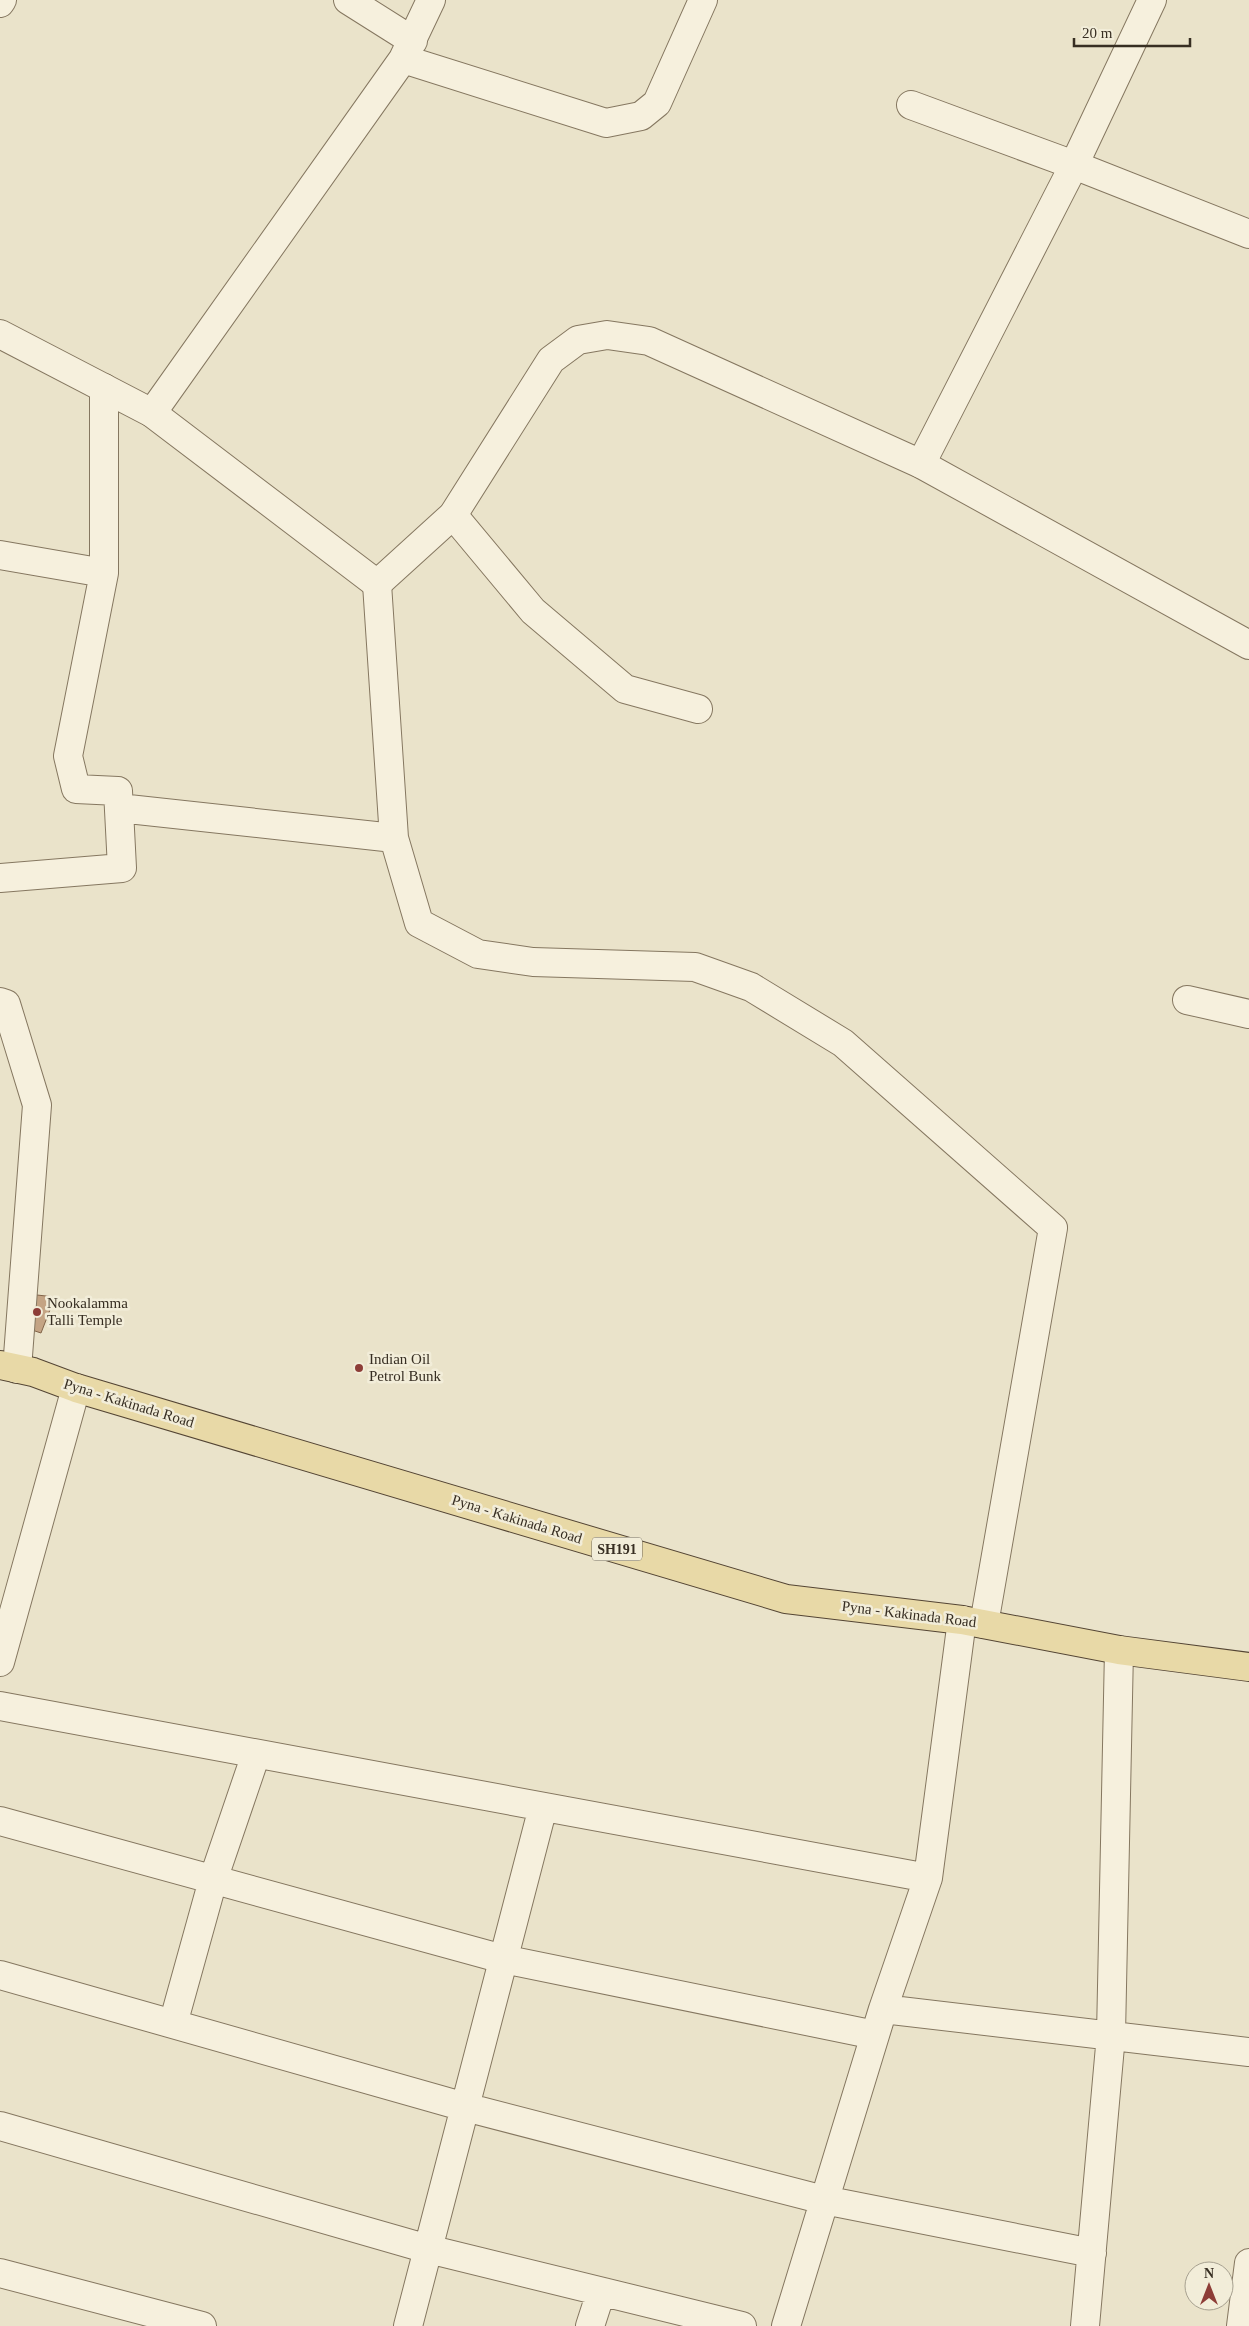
<svg xmlns="http://www.w3.org/2000/svg" width="1249" height="2326" font-family="Georgia,serif">
<style>
.building{fill:#c4a484;stroke:#826449}
.lines{fill:none;stroke-linecap:round;stroke-linejoin:round}
.minor-casing{stroke:#857760;stroke-width:30}
.tertiary-casing{stroke:#857760;stroke-width:30}
.primary-casing{stroke:#544534;stroke-width:30}
.minor{stroke:#f6f0dd;stroke-width:28}
.tertiary{stroke:#f6f0dd;stroke-width:28}
.primary{stroke:#e8d9a7;stroke-width:28}
.poi-dot{fill:#8d3d37;stroke:#f2edd9;stroke-width:2}
.labels{text-anchor:middle;stroke-width:5;stroke-linejoin:round;paint-order:stroke}
.shield{fill:#f2edd9;stroke:#6f6759;stroke-width:1}
.shield-label{font-size:14px;font-weight:bold;fill:#372e22}
.poi-label{font-size:15px;fill:#372e22;stroke:#f2edd9;text-anchor:start}
.street-label{font-size:15px;fill:#372e22;stroke:#f2edd9}
</style>
<rect width="100%" height="100%" fill="#eae3ca"/>
<path class="building" d="M28,1294L55,1297L41,1333L20,1326Z"/>
<g class="lines">
<defs>
<path id="minor" d="M348,0L413,41
M0,3L2,0
M403,59L606,123L641,116L657,103L703,0
M911,105L1074,165L1152,0
M152,413L403,59L431,0
M921,464L1074,165L1249,234
M453,515L533,611L625,689L698,709
M0,555L104,573
M377,584L394,838L419,923L478,954L533,962L695,967L751,987L843,1043L1053,1228L984,1624
M119,808L394,838
M0,878L122,868L118,791L76,789L68,756L104,573V388
M1187,1000L1249,1014
M0,1002L6,1004L37,1105L17,1369
M0,1662L76,1388
M0,1706L928,1878L962,1620
M0,1821L503,1959L875,2035
M0,1975L465,2107L824,2200L1092,2253
M883,2009L928,1878
M173,2024L213,1880L256,1754
M0,2126L428,2249L742,2326
M0,2273L202,2326
M408,2326L543,1807
M590,2326L601,2292
M786,2326L883,2009L1249,2052
M1085,2326L1111,2035L1119,1650
M1241,2326L1249,2263"/>
<path id="tertiary" d="M0,334L152,413L377,584L453,515L551,360L578,340L607,335L649,341L921,464L1249,645"/>
<path id="primary" d="M0,1365L33,1372L76,1388L786,1599L962,1620L1119,1650L1249,1667"/>
</defs>
<use href="#minor" class="minor-casing"/>
<use href="#tertiary" class="tertiary-casing"/>
<use href="#primary" class="primary-casing"/>
<use href="#minor" class="minor"/>
<use href="#tertiary" class="tertiary"/>
<use href="#primary" class="primary"/>
</g>
<g class="poi-dot">
<circle cx="37" cy="1312" r="5"/>
<circle cx="359" cy="1368" r="5"/>
</g>
<g class="labels">
<rect class="shield" x="592" y="1537.5" width="50" height="23" rx="4"/>
<g class="shield-label">
<text x="617" y="1554">SH191</text>
</g>
<g class="poi-label">
<text x="47" y="1308">Nookalamma<tspan x="47" dy="17">Talli Temple</tspan></text>
<text x="369" y="1364">Indian Oil<tspan x="369" dy="17">Petrol Bunk</tspan></text>
</g>
<g class="street-label">
<text transform="translate(129 1403) rotate(17)" y="5">Pyna - Kakinada Road</text>
<text transform="translate(517 1519) rotate(17)" y="5">Pyna - Kakinada Road</text>
<text transform="translate(909 1614) rotate(7)" y="5">Pyna - Kakinada Road</text>
</g>
</g>
<g transform="translate(1209 2286)"><circle r="24" fill="#f2edd9" stroke="#a7a190"/>
<path d="M0-4L9 19L0 12L-9 19Z" fill="#8d3d37"/>
<text y="-8" font-size="14" font-weight="bold" text-anchor="middle" fill="#372e22">N</text>
</g>
<path d="M1074 38v8h116v-8" fill="none" stroke="#372e22" stroke-width="2.5"/>
<text x="1082" y="38" font-size="15" fill="#372e22" stroke="#f2edd9" stroke-width="4" paint-order="stroke">20 m</text>
</svg>
